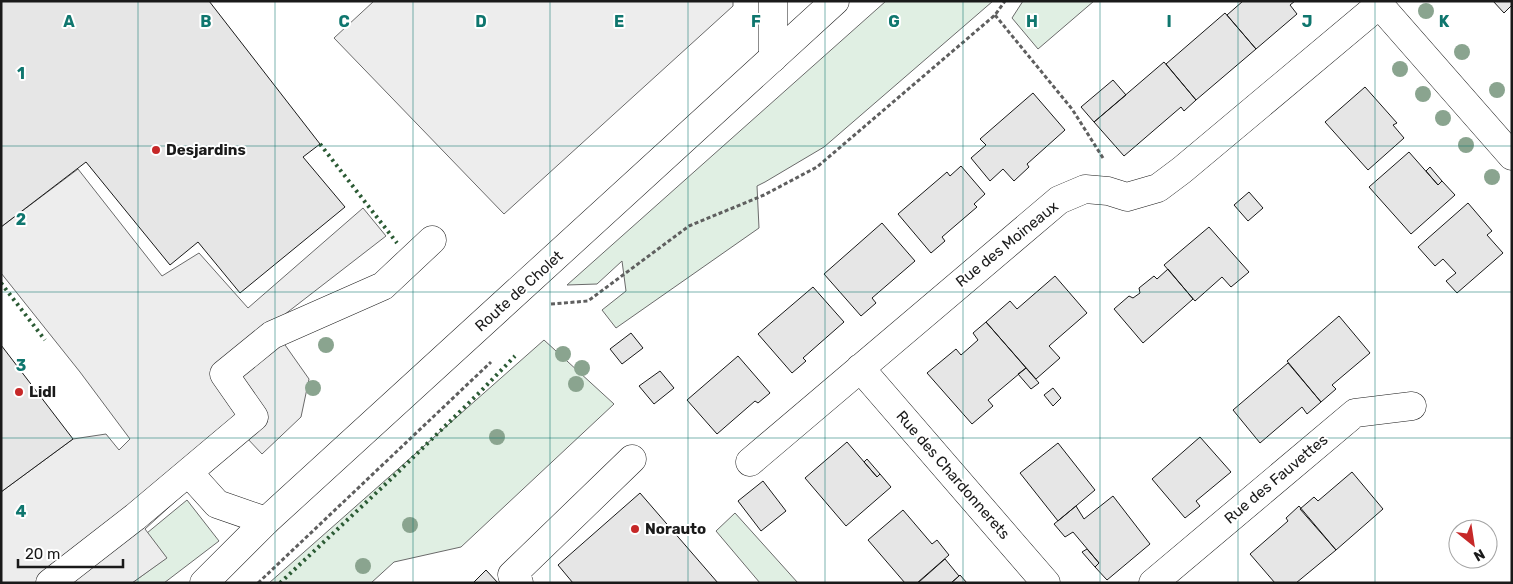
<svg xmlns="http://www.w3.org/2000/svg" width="1513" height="584" font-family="Rubik,sans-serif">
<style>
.green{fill:#e0efe3;stroke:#6a6a6a}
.parking{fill:#ededed;stroke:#6a6a6a}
.building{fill:#e6e6e6;stroke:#1a1a1a}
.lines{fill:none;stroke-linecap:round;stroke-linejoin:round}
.minor-casing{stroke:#1a1a1a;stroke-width:29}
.major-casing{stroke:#1a1a1a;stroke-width:29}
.path{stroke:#5f5f5f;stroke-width:3;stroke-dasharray:4 2.5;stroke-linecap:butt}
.minor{stroke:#fff;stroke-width:28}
.major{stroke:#fff;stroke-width:28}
.hedge{stroke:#2b5a34;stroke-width:4;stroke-dasharray:2.5 4;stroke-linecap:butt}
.tree{fill:#8aa48f}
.grid{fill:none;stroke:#0f766e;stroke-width:1;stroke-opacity:0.55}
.poi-dot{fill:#c62828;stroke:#fff;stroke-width:2}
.labels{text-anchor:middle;stroke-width:4;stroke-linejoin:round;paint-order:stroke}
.poi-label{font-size:15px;font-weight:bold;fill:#1a1a1a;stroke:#fff;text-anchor:start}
.street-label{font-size:15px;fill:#1a1a1a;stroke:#fff}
.grid-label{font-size:16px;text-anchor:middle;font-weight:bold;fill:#0f766e;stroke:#fff;stroke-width:4;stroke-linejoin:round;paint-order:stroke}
</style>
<rect width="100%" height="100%" fill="#fff"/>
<path class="green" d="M886,1H993L824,147L765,182L757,186L759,228L616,328L602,310L626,291L622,261L597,284L567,285Z
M1023,1H1094L1038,49L1012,18Z
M544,340L614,404L461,547L394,562L371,583H269Z
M187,500L219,541L164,583H132L166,558L147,533Z
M735,513L798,583H760L716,531Z"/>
<path class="parking" d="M374,1H733V6L504,214L334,38Z
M78,169L162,276L199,253L248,308L363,208L386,236L271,325L309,379L301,417L262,454L246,437L145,529L167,558L132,583H1V492L73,439L106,434L119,450L130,439L80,372L1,273V227Z"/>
<path class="building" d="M1,1H209L320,144L303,157L345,207L240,293L198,242L170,265L86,162L1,227Z
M1243,1H1295L1290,5L1297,14L1256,49L1227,15Z
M1493,1H1512V5L1504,13Z
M1225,13L1256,49L1196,100L1166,64Z
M1164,62L1196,100L1184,111L1181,107L1124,156L1094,122Z
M1113,80L1126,95L1094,122L1081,107Z
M1365,87L1397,123L1393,125L1404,138L1368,170L1325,122Z
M1033,93L1065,130L1027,164L1029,167L1014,181L1003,169L990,181L971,158L986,145L980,139Z
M1409,152L1438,185L1442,181L1455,195L1411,234L1369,187Z
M961,166L985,194L974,204L977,207L942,237L945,241L931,253L898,214L947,172L950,176Z
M1430,167L1442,181L1438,185L1426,171Z
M1249,192L1263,208L1248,221L1234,205Z
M1468,203L1492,231L1487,235L1503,253L1457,293L1446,281L1456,273L1443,259L1435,266L1418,247Z
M882,223L915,261L872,298L876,303L861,316L824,274Z
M1209,227L1249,272L1231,287L1222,277L1195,301L1164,265Z
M1168,269L1193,299L1143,343L1114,309L1129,296L1133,298L1140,293L1139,288L1154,276L1157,279Z
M1055,276L1087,313L1049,346L1060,358L1036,379L986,322L1010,301L1017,309Z
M813,287L844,322L803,358L806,361L792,373L758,334Z
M1339,316L1370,353L1332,385L1336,389L1321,402L1287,361Z
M986,322L1026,368L988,400L993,406L972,424L927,373L956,349L961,355L978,340L973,333Z
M631,333L643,348L622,364L610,349Z
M1,345L73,439L1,492Z
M738,356L770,393L758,403L755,401L717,434L687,400Z
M1288,363L1321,402L1307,414L1302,407L1260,443L1233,410Z
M1026,368L1039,383L1031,389L1018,374Z
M660,371L674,388L654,404L639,386Z
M1053,388L1061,398L1053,406L1044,395Z
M1200,437L1231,472L1196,501L1200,506L1185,518L1152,479Z
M847,442L877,477L880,474L891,487L846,526L805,478Z
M1058,443L1095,490L1058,521L1020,473Z
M867,459L880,474L877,477L864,462Z
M1352,472L1383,509L1336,550L1300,509L1314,497L1318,501Z
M763,481L786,511L761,531L738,501Z
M640,493L718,583H573L558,565Z
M1113,496L1150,544L1107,580L1095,567L1099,563L1073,532L1065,537L1054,524L1076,506L1084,519Z
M1299,506L1336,550L1296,583H1275L1250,554L1288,521L1286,518Z
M903,510L932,544L937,540L949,555L917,583H905L868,540Z
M1087,549L1099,563L1095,567L1082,552Z
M945,559L959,576L951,583H920L919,582Z
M486,570L498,583H473Z
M960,575L967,583H951L959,576Z"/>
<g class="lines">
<defs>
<path id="minor" d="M773,1V58
M860,368L1046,583
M750,462L1059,200L1085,189L1108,191L1127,197L1158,188L1182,170L1379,5
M189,473L217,504L266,521
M50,583L135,517L254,417L224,374L272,335L383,286L432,240
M519,583L512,575L632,459
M1153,583L1355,413L1412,406"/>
<path id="major" d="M1376,1L1512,156
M204,583L266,521L835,1"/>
</defs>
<use href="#minor" class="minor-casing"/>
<use href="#major" class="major-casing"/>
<path class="path" d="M995,15L1072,109L1103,158
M551,304L588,301L689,226L764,195L817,167L995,15L1005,1
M258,583L491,362"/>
<use href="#minor" class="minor"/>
<use href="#major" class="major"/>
<path class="hedge" d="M320,144L397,243
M1,283L45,340
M280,583L391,479L481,391L515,356"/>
</g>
<g class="tree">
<circle cx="1426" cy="11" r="8"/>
<circle cx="1462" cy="52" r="8"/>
<circle cx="1400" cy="69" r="8"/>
<circle cx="1497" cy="90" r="8"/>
<circle cx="1423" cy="94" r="8"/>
<circle cx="1443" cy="118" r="8"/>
<circle cx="1466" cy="145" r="8"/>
<circle cx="1492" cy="177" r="8"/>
<circle cx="326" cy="345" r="8"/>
<circle cx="563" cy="354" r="8"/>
<circle cx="582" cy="368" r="8"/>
<circle cx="576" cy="384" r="8"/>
<circle cx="313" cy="388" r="8"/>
<circle cx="497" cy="437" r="8"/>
<circle cx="410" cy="525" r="8"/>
<circle cx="363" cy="566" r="8"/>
</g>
<path class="grid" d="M138,1V583M275,1V583M413,1V583M550,1V583M688,1V583M825,1V583M963,1V583M1100,1V583M1238,1V583M1375,1V583M1,146H1512M1,292H1512M1,438H1512"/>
<g class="poi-dot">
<circle cx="156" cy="150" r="5"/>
<circle cx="19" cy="392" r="5"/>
<circle cx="635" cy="529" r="5"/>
</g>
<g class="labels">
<g class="poi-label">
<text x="166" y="155">Desjardins</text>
<text x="29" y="397">Lidl</text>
<text x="645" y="534">Norauto</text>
</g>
<g class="street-label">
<text transform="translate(1007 244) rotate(-39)" y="5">Rue des Moineaux</text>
<text transform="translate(519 291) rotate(-42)" y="5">Route de Cholet</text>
<text transform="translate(953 475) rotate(49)" y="5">Rue des Chardonnerets</text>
<text transform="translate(1276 479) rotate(-40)" y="5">Rue des Fauvettes</text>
</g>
</g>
<g class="grid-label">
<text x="69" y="27">A</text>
<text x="206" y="27">B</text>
<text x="344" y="27">C</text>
<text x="481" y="27">D</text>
<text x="619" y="27">E</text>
<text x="756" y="27">F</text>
<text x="894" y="27">G</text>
<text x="1032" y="27">H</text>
<text x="1169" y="27">I</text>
<text x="1307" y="27">J</text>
<text x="1444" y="27">K</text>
<text x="21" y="79">1</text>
<text x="21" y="225">2</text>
<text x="21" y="371">3</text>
<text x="21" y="517">4</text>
</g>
<rect width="1513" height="584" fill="none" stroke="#1a1a1a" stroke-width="5"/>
<g transform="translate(1473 544) rotate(150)"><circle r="24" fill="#ffffff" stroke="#a3a3a3"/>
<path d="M0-4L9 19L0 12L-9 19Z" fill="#c62828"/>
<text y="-8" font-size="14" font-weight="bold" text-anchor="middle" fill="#1a1a1a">N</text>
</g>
<path d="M18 559v8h105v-8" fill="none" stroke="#1a1a1a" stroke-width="2.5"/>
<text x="25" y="559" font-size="15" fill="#1a1a1a" stroke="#ffffff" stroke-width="4" paint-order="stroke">20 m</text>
</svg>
